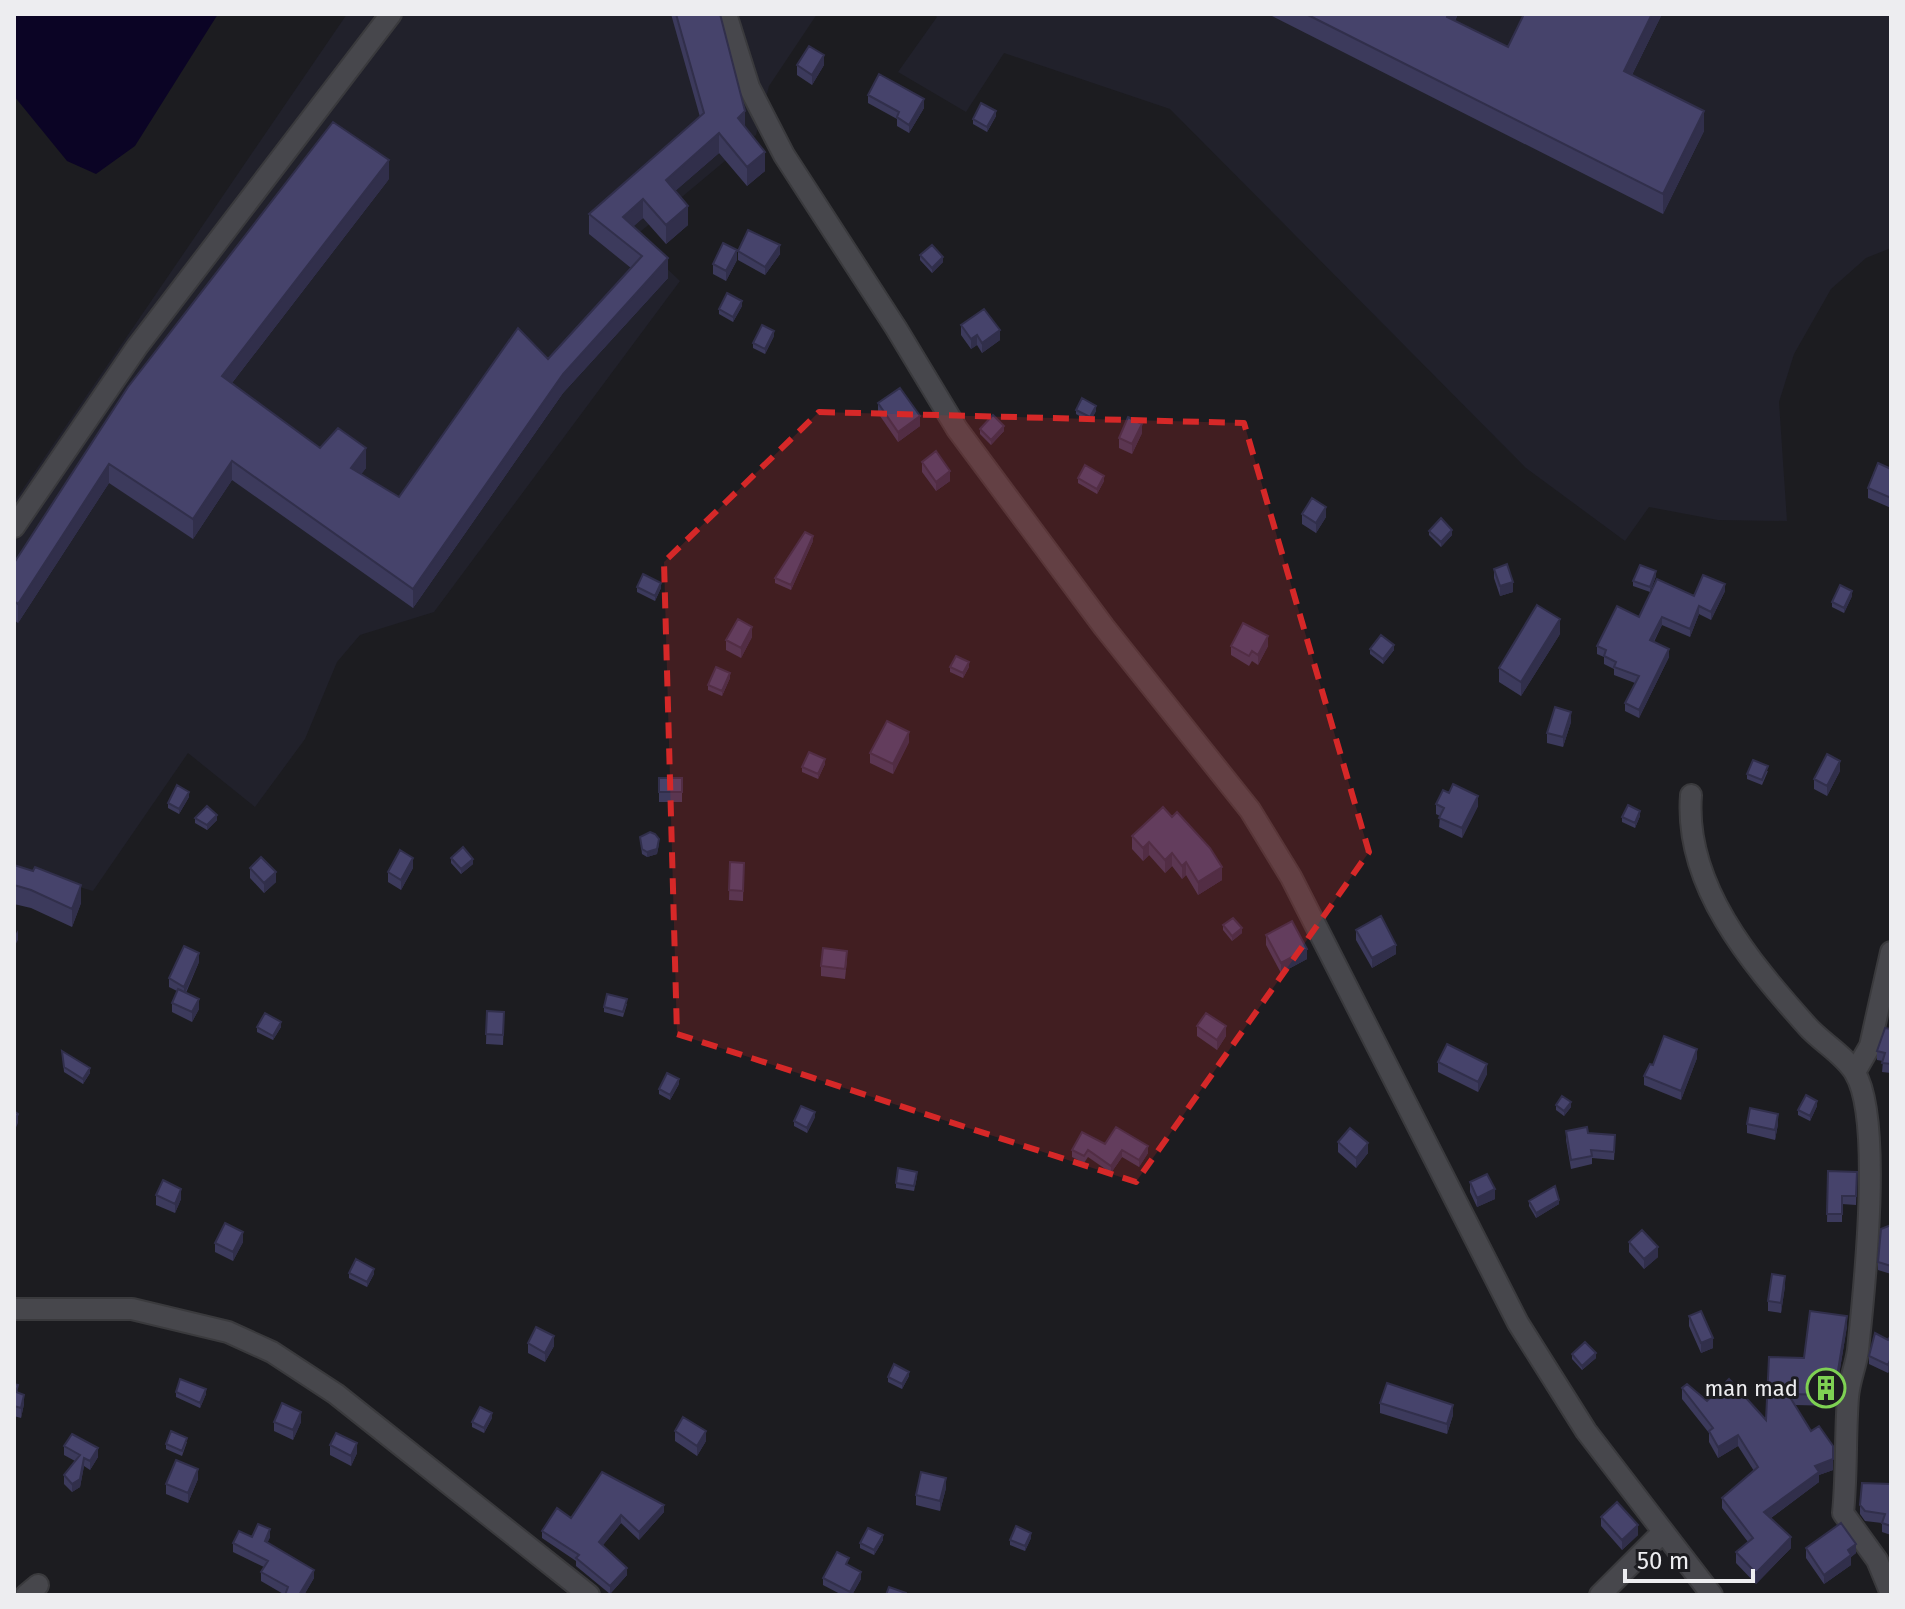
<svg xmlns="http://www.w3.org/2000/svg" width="1905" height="1609" font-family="'Fira Sans',sans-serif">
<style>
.built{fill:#21212b}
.water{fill:#0b0425}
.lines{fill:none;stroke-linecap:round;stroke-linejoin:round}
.minor-casing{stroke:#3a3a3d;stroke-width:24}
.minor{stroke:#47474c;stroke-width:20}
.wall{fill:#3c3a5c}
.shaded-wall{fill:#312f4b}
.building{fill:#46436b;stroke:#312f4b;stroke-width:2}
.marked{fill:#d62828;fill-opacity:0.2;stroke:#d62828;stroke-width:6;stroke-dasharray:16 10;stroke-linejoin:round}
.labels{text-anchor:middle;stroke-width:6;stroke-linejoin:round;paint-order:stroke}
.poi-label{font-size:22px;fill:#ededf0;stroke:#1c1c20;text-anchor:end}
</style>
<rect width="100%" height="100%" fill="#1c1c20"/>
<path class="built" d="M347,14H817L769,86L756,135L634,237L680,281L434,612L360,635L337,662L305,739L255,807L188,753L93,891L14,868V502Z
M933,14H1891V248L1866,258L1831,289L1794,354L1779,402L1787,521L1718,520L1649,507L1625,541L1526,468L1170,109L1004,53L966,112L898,72L937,17Z"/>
<path class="water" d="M14,14H218L135,146L96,174L67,161L14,96Z"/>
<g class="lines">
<defs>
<path id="minor" d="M726,14L749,87L784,155L896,328L957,429L1104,627L1250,810L1291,877L1518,1323L1586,1431L1712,1595
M14,527L137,347L391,14
M1691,795C1684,885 1750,962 1807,1026C1821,1042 1845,1055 1855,1073C1883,1119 1864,1292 1858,1350C1856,1366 1849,1381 1848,1397C1845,1436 1847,1474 1843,1513L1877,1560L1889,1589
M1855,1072L1870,1046L1891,952
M14,1309H132L228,1332L272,1352L336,1394L589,1595
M26,1595L38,1585
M1600,1595L1663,1532"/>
</defs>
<use href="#minor" class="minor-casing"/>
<use href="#minor" class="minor"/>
</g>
<path class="wall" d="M671,14H720L745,127L765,171L747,186L719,153L675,191L688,225L666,244L643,218L633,226L668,278L563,393L413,608L232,480L193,539L109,483L18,623L14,620V563L128,387L389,179L232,383L320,448L366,468L361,474L399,497L548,359L631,268L589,234V214L700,117Z
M1268,14H1458L1455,21L1508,47L1662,14L1632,75L1704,131L1663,214Z
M797,65H824L812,85L797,75Z
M868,95L924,108L909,133L897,126V119L868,103Z
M996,116L987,132L973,124V119Z
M738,251L780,254L765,275L738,260Z
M920,255L943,262L932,273L920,260Z
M737,260L726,281L713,274V264Z
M742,306L733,322L719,314V309Z
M961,325L1000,340L982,353L977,345L971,349L961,335Z
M774,336L765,354L753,348V343Z
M878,403L920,426L898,442L878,413Z
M1076,410L1096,411L1090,422L1076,414Z
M980,429L1004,431L991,445L980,434Z
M1142,433L1132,454L1119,448V438Z
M922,462L950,481L936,491L922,472Z
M1891,469V508L1868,498V488Z
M1078,478L1104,481L1097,494L1078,483Z
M1302,514L1326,517L1316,533L1302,524Z
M1429,531L1452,535L1441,547L1429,535Z
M813,541L791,590L775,583V578Z
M1494,569L1513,592L1500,596L1494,578Z
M1656,576L1650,592L1633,586V581Z
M637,587L661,588L655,601L637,592Z
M1725,591L1711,620L1699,614L1690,637L1662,625L1654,642L1669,657L1639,718L1625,711V703L1635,683L1614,675V669L1604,664V657L1597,654V646L1694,596Z
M1852,596L1844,613L1832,607V602Z
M1560,634L1521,696L1499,682V668Z
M752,637L741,658L726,650V640Z
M1231,646H1268L1258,665L1252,661L1249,666L1231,655Z
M1370,649L1394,650L1383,664L1370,654Z
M950,667H969L963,678L950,672Z
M730,678L722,696L708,690V685Z
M1571,722L1563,747L1547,743V733Z
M909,742L893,774L870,763V753Z
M825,764L818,779L802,772V767Z
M1768,771L1762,785L1747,779V774Z
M1840,771L1827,796L1814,789V779Z
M659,778H682V802H659Z
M1449,793L1478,806L1462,838L1439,827L1440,816L1436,814V804Z
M189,797L179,814L168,808V803Z
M1163,807L1222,880L1198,895L1186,875L1182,879L1172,866L1165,873L1149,855L1143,861L1132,849V836Z
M1640,816L1635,828L1622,822V817Z
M195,818L217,820L207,830L195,823Z
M640,837L659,844L657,854L647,857L642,854Z
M451,858L473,864L461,874L451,863Z
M730,862L744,863L743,901L729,900Z
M14,865L81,903L72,927L31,908L14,904Z
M250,868L276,882L264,893L250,878Z
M413,868L401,890L388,882V872Z
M1223,925L1242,933L1232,941L1223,930Z
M1356,930L1396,954L1372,968L1356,940Z
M1266,935L1307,959L1281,973L1266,945Z
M847,960L845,979L821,976V966Z
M199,962L186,993L199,1009L192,1022L172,1012V1003L177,991L169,987V978Z
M627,1004L623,1017L604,1012V1007Z
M487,1011L504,1021L503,1045L486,1044Z
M1197,1026L1226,1036L1217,1050L1197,1036Z
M257,1027H281L273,1040L257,1032Z
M1891,1029V1073L1882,1072L1883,1061L1877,1060V1051Z
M62,1051L90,1073L83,1084L64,1072Z
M1697,1058L1681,1100L1644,1085V1076L1653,1065Z
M1438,1062L1487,1074L1478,1092L1438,1072Z
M679,1084L670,1100L659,1094V1089Z
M1556,1105L1571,1107L1564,1116L1556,1110Z
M1817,1106L1810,1121L1798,1115V1110Z
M815,1117L807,1133L794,1126V1121Z
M1747,1124H1778L1775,1140L1747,1133Z
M1566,1131L1588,1133L1615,1144L1614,1160L1592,1158V1164L1571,1169L1566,1140Z
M1338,1142L1368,1153L1356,1168L1338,1152Z
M1105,1144L1148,1153L1139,1167L1122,1157L1111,1173L1088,1157L1084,1163L1072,1157V1150Z
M1828,1171L1857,1172L1856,1205L1842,1204V1222H1827Z
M917,1177L914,1191L896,1188V1183Z
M1470,1182L1495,1199L1477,1207L1470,1192Z
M156,1195L181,1199L175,1213L156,1205Z
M1529,1201L1559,1204L1536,1218L1529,1206Z
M1891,1225V1274L1878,1270V1262Z
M243,1242L233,1261L215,1252V1243Z
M1629,1242L1658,1257L1644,1269L1629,1252Z
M349,1273L374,1274L367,1287L349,1278Z
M1785,1286L1781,1313L1768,1311V1301Z
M1689,1316L1713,1348L1701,1353L1689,1326Z
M1847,1326L1834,1406L1795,1405L1811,1431L1833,1446V1470L1819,1475V1482L1771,1518L1791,1548L1756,1584L1736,1563V1552L1748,1542L1722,1508V1498L1754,1471L1738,1446L1718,1458L1709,1442V1433L1682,1399V1388L1707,1401L1766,1420L1804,1358Z
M1891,1335V1366L1888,1373L1869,1364V1356L1888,1340Z
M528,1343L554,1346L545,1362L528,1353Z
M1572,1354L1596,1358L1582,1370L1572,1359Z
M909,1376L902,1389L888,1382V1377Z
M14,1384L24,1404L21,1418L14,1416Z
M176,1392L206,1394L200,1408L176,1397Z
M1380,1403L1453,1415L1447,1434L1380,1413Z
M492,1418L484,1433L472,1427V1422Z
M274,1422H301L293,1440L274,1431Z
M675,1431L706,1441L697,1456L675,1441Z
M187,1442L182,1456L166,1449V1444Z
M330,1445L357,1453L351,1466L330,1455Z
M64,1446L98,1457L90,1470L84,1466L80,1487L72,1492L64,1484V1475L75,1461L64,1455Z
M198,1479L188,1503L166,1494V1484Z
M1891,1484V1535L1882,1532V1523L1865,1521L1860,1514V1505Z
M946,1488L940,1511L916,1505V1495Z
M664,1512L639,1540L621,1523L603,1545L627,1575L610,1594L576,1566V1561L542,1538V1531L571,1518Z
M1601,1517L1638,1535L1622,1550L1601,1526Z
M270,1537L267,1543L314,1578L304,1595H285L261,1581V1572L264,1567L233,1552V1543Z
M1031,1538L1025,1551L1010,1545V1540Z
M883,1540L874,1555L860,1548V1543Z
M1806,1548L1856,1553L1851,1557V1565L1824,1584L1806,1558Z
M849,1565L861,1579L852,1595H842L823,1585V1578Z"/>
<path class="shaded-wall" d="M1448,14H1458L1447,36V17Z
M1652,14H1662L1624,91V71Z
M824,55V65L812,85V75Z
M924,99V108L909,133V125Z
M745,111V131L738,118Z
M996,111V116L987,132V127Z
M1704,111V131L1663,214V194Z
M719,133V153L666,199V180Z
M765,152V171L747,186V167Z
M389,160V179L222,396V376Z
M643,199V218L623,236V217Z
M688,206V225L666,244V225Z
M780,245V254L765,275V267Z
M737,250V260L726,281V271Z
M943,257V262L932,273V268Z
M668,258V278L563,393L413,608V589L563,374Z
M742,301V306L733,322V317Z
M1000,330V340L982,353V343Z
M774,331V336L765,354V349Z
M977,335V345L971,349V339Z
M1096,406V411L1090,422V417Z
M920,416V426L898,442V432Z
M1142,424V433L1132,454V444Z
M1004,426V431L991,445V440Z
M366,448V468L351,488V468Z
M232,461V480L193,539V519Z
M109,464V483L18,623V604Z
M950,471V481L936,491V482Z
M1104,476V481L1097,494V489Z
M1326,507V517L1316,533V523Z
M1452,530V535L1441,547V542Z
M813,536V541L791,590V585Z
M1656,571V576L1650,592V587Z
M1513,582V592L1500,596V586Z
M661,583V588L655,601V596Z
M1725,584V591L1711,620V612Z
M1852,591V596L1844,613V608Z
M1699,606V614L1690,637V629Z
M1662,617V625L1650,648V640Z
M1560,619V634L1521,696V682Z
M752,627V637L741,658V648Z
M1268,636V646L1258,665V655Z
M1394,645V650L1383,664V659Z
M1669,649V657L1639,718V710Z
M969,662V667L963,678V673Z
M730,673V678L722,696V691Z
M1571,712V722L1563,747V737Z
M909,732V742L893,774V764Z
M825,759V764L818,779V774Z
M1840,761V771L1827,796V786Z
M189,792V797L179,814V809Z
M1478,796V806L1462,838V828Z
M1640,811V816L1635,828V823Z
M217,815V820L207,830V825Z
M659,839L657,854L647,857V852Z
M1149,842V855L1143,861V848Z
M1172,853V866L1165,873V860Z
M413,858V868L401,890V880Z
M473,859V864L461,874V869Z
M1186,862V875L1182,879V866Z
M1222,867V880L1198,895V882Z
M276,872V882L264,893V883Z
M81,885V903L72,927V909Z
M1242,928V933L1232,941V936Z
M18,930V940L14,947V937Z
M1396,945V954L1372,968V958Z
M1307,949V959L1281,973V963Z
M199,953V962L184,995V987Z
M199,999V1009L192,1022V1012Z
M281,1022V1027L273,1040V1036Z
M1226,1026V1036L1217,1050V1040Z
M1697,1049V1058L1681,1100V1091Z
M1487,1064V1074L1478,1092V1082Z
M90,1068V1073L83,1084V1079Z
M679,1079V1084L670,1100V1095Z
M1817,1101V1106L1810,1121V1116Z
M1571,1102V1107L1564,1116V1111Z
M815,1112V1117L807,1133V1128Z
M18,1114V1123L14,1132V1122Z
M1778,1114V1124L1775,1140V1130Z
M1368,1143V1153L1356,1168V1158Z
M1148,1146V1153L1139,1167V1160Z
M1122,1150V1157L1111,1173V1166Z
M181,1189V1199L175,1213V1204Z
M1495,1189V1199L1477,1207V1198Z
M1559,1200V1204L1536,1218V1213Z
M243,1232V1242L233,1261V1252Z
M1658,1247V1257L1644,1269V1259Z
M374,1269V1274L367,1287V1282Z
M1785,1276V1286L1781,1313V1303Z
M1847,1316V1326L1834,1406V1395Z
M554,1336V1346L545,1362V1353Z
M1713,1338V1348L1701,1353V1343Z
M1596,1353V1358L1582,1370V1366Z
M1891,1358V1366L1888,1373V1365Z
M909,1372V1376L902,1389V1384Z
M206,1389V1394L200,1408V1403Z
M24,1395V1404L21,1418V1408Z
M1453,1405V1415L1447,1434V1424Z
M301,1412V1422L293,1440V1430Z
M492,1413V1418L484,1433V1428Z
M706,1431V1441L697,1456V1446Z
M1738,1435V1446L1718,1458V1447Z
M357,1443V1453L351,1466V1456Z
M98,1448V1457L90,1470V1461Z
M84,1458V1466L80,1487L72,1492V1484Z
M1833,1459V1470L1819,1475V1482L1764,1523V1512L1815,1466Z
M198,1469V1479L188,1503V1493Z
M946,1478V1488L940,1511V1501Z
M664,1505V1512L639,1540V1532Z
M621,1515V1523L599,1550V1542Z
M1638,1525V1535L1622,1550V1540Z
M270,1529V1537L265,1549V1541Z
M1031,1533V1538L1025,1551V1546Z
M883,1535V1540L874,1555V1550Z
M1791,1537V1548L1756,1584V1573Z
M1856,1544V1553L1851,1557V1565L1824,1584V1575L1848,1550Z
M627,1568V1575L610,1594V1586Z
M314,1570V1578L304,1595H299Z
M861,1572V1579L852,1595H850V1592Z"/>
<path class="building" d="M676,14H720L745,111L738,118L765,152L747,167L719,133L666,180L688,206L666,225L643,199L623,217L668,258L563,374L413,589L232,461L193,519L109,464L18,604L14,601V563L128,387L333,122L389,160L222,376L320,448L338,428L366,448L351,468L399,497L518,328L548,359L642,256L589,214L704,113Z
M1306,14H1448L1447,17L1508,47L1524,14H1652L1624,71L1704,111L1663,194Z
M809,46L824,55L812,75L797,65Z
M879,74L924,99L909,125L897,117L899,112L868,95Z
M981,103L996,111L987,127L973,119Z
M748,230L780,245L765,267L738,251Z
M723,243L737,250L726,271L713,264Z
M932,245L943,257L932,268L920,255Z
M727,293L742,301L733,317L719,309Z
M984,309L1000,330L982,343L977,335L971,339L961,325Z
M762,325L774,331L765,349L753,343Z
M900,388L920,416L898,432L878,403Z
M1082,398L1096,406L1090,417L1076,410Z
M993,415L1004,426L991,440L980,429Z
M1128,417L1142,424L1132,444L1119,438Z
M936,451L950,471L936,482L922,462Z
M1878,463L1891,469V498L1868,488Z
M1085,465L1104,476L1097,489L1078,478Z
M1312,498L1326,507L1316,523L1302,514Z
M1441,518L1452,530L1441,542L1429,531Z
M805,532L813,536L791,585L775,578Z
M1507,564L1513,582L1500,586L1494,569Z
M1640,565L1656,571L1650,587L1633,581Z
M643,574L661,583L655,596L637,587Z
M1703,575L1725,584L1711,612L1699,606L1690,629L1662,617L1650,640L1669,649L1639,710L1625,703L1639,676L1614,667L1616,662L1604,656L1606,650L1597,646L1617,606L1639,617L1657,579L1694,596Z
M1840,585L1852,591L1844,608L1832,602Z
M1537,605L1560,619L1521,682L1499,668Z
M738,619L752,627L741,648L726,640Z
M1243,623L1268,636L1258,655L1252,651L1249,656L1231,646Z
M1381,635L1394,645L1383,659L1370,649Z
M956,656L969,662L963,673L950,667Z
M716,667L730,673L722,691L708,685Z
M1555,707L1571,712L1563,737L1547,733Z
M887,721L909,732L893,764L870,753Z
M809,752L825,759L818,774L802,767Z
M1827,754L1840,761L1827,786L1814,779Z
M1753,760L1768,766L1762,780L1747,774Z
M659,778H682V792H659Z
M1453,784L1478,796L1462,828L1439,818L1444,808L1436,804L1443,790L1449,793Z
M177,785L189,792L179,809L168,803Z
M1628,805L1640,811L1635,823L1622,817Z
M207,806L217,815L207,825L195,818Z
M1163,807L1172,817L1177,812L1210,848L1222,867L1198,882L1186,862L1182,866L1172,853L1165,860L1149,842L1143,848L1132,836Z
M650,832L655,834L659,839L657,849L647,852L642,849L640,837Z
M463,847L473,859L461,869L451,858Z
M400,850L413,858L401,880L388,872Z
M261,857L276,872L264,883L250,868Z
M730,862L744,863L743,891L729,890Z
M14,865L33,871L35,867L81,885L72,909L31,890L14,885Z
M1381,916L1396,945L1372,958L1356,930Z
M1233,918L1242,928L1232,936L1223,925Z
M1292,921L1307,949L1281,963L1266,935Z
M184,946L199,953L184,987L169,978Z
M823,948L847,951L845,969L821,966Z
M178,989L199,999L192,1012L172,1003Z
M607,994L627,999L623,1012L604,1007Z
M487,1011L504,1012L503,1035L486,1034Z
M265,1013L281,1022L273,1036L257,1027Z
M1206,1013L1226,1026L1217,1040L1197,1026Z
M1885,1028L1891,1029V1064L1882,1063L1885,1053L1877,1051Z
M1664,1036L1697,1049L1681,1091L1644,1076L1650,1064L1653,1065Z
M1447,1044L1487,1064L1478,1082L1438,1062Z
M62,1051L90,1068L83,1079L64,1067Z
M667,1073L679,1079L670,1095L659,1089Z
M1806,1095L1817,1101L1810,1116L1798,1110Z
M1562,1096L1571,1102L1564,1111L1556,1105Z
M801,1106L815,1112L807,1128L794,1121Z
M1750,1108L1778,1114L1775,1130L1747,1124Z
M14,1111L18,1114L14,1122Z
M1116,1127L1148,1146L1139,1160L1122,1150L1111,1166L1088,1150L1084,1156L1072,1150L1082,1132L1105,1144Z
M1587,1127L1588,1133L1615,1135L1614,1152L1591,1150L1592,1156L1571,1160L1566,1131Z
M1350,1128L1368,1143L1356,1158L1338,1142Z
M898,1168L917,1172L914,1186L896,1183Z
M1828,1171L1857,1172L1856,1196H1842V1214H1827Z
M1487,1174L1495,1189L1477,1198L1470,1182Z
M163,1180L181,1189L175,1204L156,1195Z
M1555,1186L1559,1200L1536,1213L1529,1201Z
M225,1223L243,1232L233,1252L215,1243Z
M1891,1225V1266L1878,1262L1881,1229Z
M1642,1230L1658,1247L1644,1259L1629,1242Z
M356,1259L374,1269L367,1282L349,1273Z
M1772,1274L1785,1276L1781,1303L1768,1301Z
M1701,1311L1713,1338L1701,1343L1689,1316Z
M1810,1311L1847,1316L1834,1395L1788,1394L1811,1431L1819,1426L1833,1446V1459L1815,1466L1819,1472L1764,1512L1791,1537L1756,1573L1736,1552L1753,1538L1722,1498L1758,1467L1738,1435L1718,1447L1709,1431L1713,1428L1682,1388L1687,1384L1707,1401L1729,1379L1766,1420L1769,1357L1804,1358Z
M536,1327L554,1336L545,1353L528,1343Z
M1875,1333L1888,1340L1891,1335V1358L1888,1365L1869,1356Z
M1585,1342L1596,1353L1582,1366L1572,1354Z
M894,1364L909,1372L902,1384L888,1377Z
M180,1379L206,1389L200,1403L176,1392Z
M1387,1383L1453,1405L1447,1424L1380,1403Z
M14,1384L18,1385L16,1392L24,1395L21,1408L14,1406Z
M282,1403L301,1412L293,1430L274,1422Z
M480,1407L492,1413L484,1428L472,1422Z
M683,1417L706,1431L697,1446L675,1431Z
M171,1431L187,1438L182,1451L166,1444Z
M336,1433L357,1443L351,1456L330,1445Z
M72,1434L98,1448L90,1461L84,1458L80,1479L72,1484L64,1475L80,1455L64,1446Z
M176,1460L198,1469L188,1493L166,1484Z
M602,1472L664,1505L639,1532L621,1515L599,1542L627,1568L610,1586L576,1558L579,1555L542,1531L557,1508L571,1518Z
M921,1472L946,1478L940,1501L916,1495Z
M1862,1483L1891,1484V1526L1882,1523L1885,1514L1865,1511L1860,1505Z
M1617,1502L1638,1525L1622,1540L1601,1517Z
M1841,1523L1856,1544L1848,1550L1851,1555L1824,1575L1806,1548Z
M258,1524L270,1529L265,1541L314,1570L299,1595H285L288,1587L261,1572L268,1561L233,1543L239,1531L252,1537Z
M1016,1526L1031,1533L1025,1546L1010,1540Z
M868,1528L883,1535L874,1550L860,1543Z
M837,1552L849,1558L846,1564L861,1572L850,1592L823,1578Z
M889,1587L906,1593V1595H886Z"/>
<path class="marked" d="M819,412L1244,423L1369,852L1136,1182L677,1034L664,562Z"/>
<defs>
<symbol id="building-ring" viewBox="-11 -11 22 22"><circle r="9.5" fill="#1c1c20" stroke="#7ed153" stroke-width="1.5"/><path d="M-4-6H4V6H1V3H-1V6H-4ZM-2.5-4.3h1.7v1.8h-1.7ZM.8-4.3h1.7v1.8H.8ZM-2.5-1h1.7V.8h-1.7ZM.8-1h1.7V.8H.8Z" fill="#7ed153"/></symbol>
</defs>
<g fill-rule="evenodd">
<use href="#building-ring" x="1804" y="1366" width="44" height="44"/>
</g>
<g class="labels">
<g class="poi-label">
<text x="1798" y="1396">man mad</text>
</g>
</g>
<rect width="1905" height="1609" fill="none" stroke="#ededf0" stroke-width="32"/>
<path d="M1625 1569v12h128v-12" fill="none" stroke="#ededf0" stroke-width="4"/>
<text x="1637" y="1569" font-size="24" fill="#ededf0" stroke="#1c1c20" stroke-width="6" paint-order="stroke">50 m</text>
</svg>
